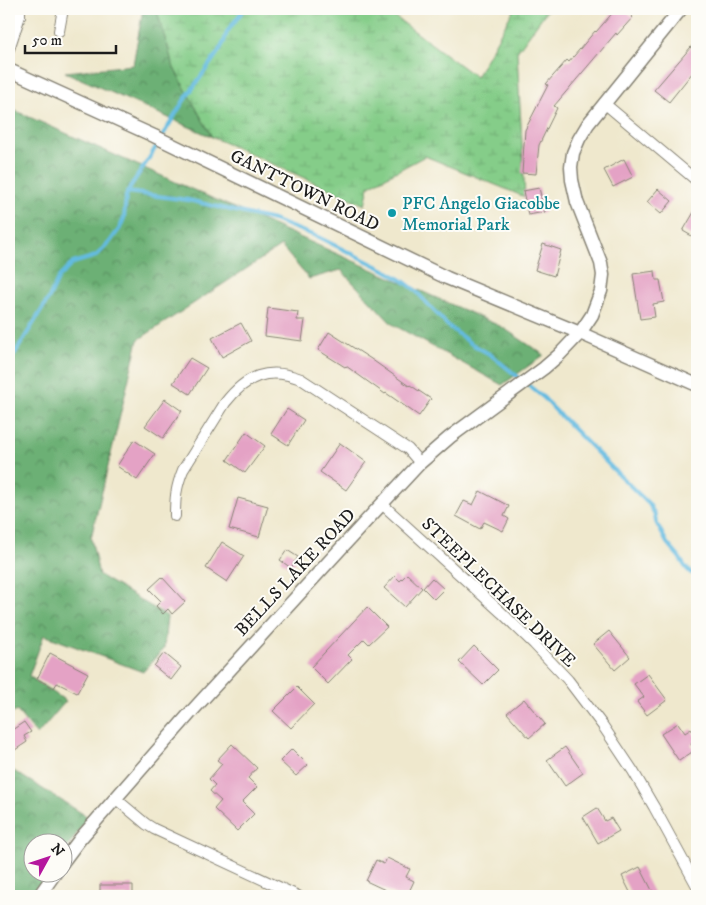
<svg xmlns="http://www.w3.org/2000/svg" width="706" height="905" font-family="'IM FELL DW Pica',serif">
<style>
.forest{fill:url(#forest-crowns);stroke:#446648}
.wetland{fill:url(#wetland-marsh);stroke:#507452}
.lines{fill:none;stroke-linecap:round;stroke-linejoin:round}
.stream{stroke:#64bbe1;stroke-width:4}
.building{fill:#e4a2c5}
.minor-casing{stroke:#868274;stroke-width:12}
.tertiary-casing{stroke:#868274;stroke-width:15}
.minor{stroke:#fff;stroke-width:10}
.tertiary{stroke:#fff;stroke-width:12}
.culture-dot{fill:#0f9aa8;stroke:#fdfcf7;stroke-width:2}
.labels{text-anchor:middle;stroke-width:4;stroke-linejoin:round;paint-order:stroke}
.street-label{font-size:18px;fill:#1c1c1c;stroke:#fdfcf7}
.culture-label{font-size:18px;fill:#0d838f;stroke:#fdfcf7;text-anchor:start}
</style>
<defs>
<pattern id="forest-crowns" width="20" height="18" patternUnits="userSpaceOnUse" patternTransform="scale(1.25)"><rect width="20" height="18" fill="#6cb075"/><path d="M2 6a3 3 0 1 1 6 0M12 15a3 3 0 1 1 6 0" fill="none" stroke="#588e5f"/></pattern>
<pattern id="wetland-marsh" width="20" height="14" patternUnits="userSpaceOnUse" patternTransform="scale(1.25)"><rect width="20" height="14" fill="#85cd89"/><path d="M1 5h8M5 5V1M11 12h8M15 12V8" fill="none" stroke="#72af76"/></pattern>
</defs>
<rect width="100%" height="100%" fill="#fdfcf7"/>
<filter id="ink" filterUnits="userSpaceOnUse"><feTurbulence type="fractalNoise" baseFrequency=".02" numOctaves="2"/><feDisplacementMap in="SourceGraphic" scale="10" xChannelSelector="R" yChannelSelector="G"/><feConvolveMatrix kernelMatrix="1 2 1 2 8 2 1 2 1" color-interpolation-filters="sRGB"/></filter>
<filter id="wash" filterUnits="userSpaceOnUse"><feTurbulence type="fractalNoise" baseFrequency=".0096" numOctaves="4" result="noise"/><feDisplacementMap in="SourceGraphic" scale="20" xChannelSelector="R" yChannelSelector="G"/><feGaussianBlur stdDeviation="1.12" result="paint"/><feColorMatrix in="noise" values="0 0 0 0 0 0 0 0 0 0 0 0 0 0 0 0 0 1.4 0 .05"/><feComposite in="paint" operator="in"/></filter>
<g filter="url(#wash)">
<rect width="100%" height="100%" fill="#efe8cd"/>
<path class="forest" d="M143,9H160L157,11L174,68L212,137L65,72L133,65Z
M9,108L502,327L544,355L502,385L392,324L341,270L309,279L281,246L138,340L91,538L99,575L167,616L164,648L143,672L44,635L29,676L66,701L37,735L17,711L9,715Z
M9,768L88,817L63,854L62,842H32V872L49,873L33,896H9Z"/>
<path class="wetland" d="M160,9H386V10L476,77L514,9H548L517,52L525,197L425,156L369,186L365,205L212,137L174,68L157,11Z"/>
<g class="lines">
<path class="stream" d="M127,192L188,200L273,220L318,237L383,269L402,280L414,289L447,325L470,343L491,355L544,398L554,409L617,473L649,504L655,515L656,522L667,543L679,557L686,568L691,573L697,574
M9,363L49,298L59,277L73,263L96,256L109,243L120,228L124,218L126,196L132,184L148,160L183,102L219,51L224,42L227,32L244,9"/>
</g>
<g id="blocks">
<path class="building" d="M616,9H624L633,17L617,35L616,33L554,106L557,108L539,145L536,174L522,173L525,130L548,85L546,84L567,60L569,62L595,31L596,32Z
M697,40V67L669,102L654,90Z
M624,159L633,177L613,187L604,170Z
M539,188L545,212L528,215L523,191Z
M658,189L672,201L661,214L647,202Z
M697,207V239L683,231Z
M543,244L561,250L554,276L535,270Z
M655,271L656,280H660L664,302L653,304L655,317L640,319L633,274Z
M268,308L298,312L297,320H305L302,341L265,336Z
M241,323L251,341L222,357L212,338Z
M329,332L371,359L409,386L410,385L431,399L419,416L386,393L385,394L346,366L345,367L318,350Z
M190,358L207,368L190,394L173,383Z
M165,399L182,411L163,438L145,426Z
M287,409L304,420L288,445L271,434Z
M246,432L265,446L245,473L227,460Z
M134,440L155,454L137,480L117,466Z
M340,443L366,462L346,490L320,472Z
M480,491L509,506L504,516L509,519L503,531L484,522L480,529L456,516L464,501L473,505Z
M238,498L268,506L259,537L229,529Z
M222,542L244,556L227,582L206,568Z
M287,550L298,557L291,568L280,560Z
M407,574L422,588L405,607L384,588L395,576L400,581Z
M162,577L185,602L172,614L168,609L163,614L156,606L161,601L149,589Z
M432,578L444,589L434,599L423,588Z
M367,607L387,627L369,644L364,639L348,655L352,659L328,684L311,667Z
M609,631L630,657L615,670L593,644Z
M474,646L498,670L483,685L459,662Z
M50,653L88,673L77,693L57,683L54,688L37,679Z
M164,653L181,667L171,680L154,666Z
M648,674L667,700L647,715L637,702L644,697L634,684Z
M297,687L314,704L291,728L273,711Z
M524,699L545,724L529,738L507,713Z
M24,722L31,732L24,736L27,742L9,754V732Z
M678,723L685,733L691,729L697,738V740L691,744L695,750L679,761L661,734Z
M232,744L257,768L248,778L257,787L242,802L254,814L237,831L214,809L221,801L210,791L215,785L209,779L222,764L217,760Z
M565,747L583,773L565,786L547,760Z
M292,749L308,765L296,776L280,761Z
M597,808L605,821L611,818L619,831L598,843L583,817Z
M387,858L410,869L406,877L414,881L407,896H398L366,881L376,860L384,864Z
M640,867L655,896H632L622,876Z
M100,885H133V896H100Z"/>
</g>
</g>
<g filter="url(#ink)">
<use href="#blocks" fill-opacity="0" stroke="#868274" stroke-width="1"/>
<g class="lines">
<defs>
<path id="minor" d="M59,31L63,9
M9,49L20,16V9
M604,103L697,181
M382,504L502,613L534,644L568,680L603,726L633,771L654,807L697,886
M175,516C175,498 176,487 183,470L225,403C246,376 268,366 301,379L408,449L420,463
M115,798L146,824L154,829L298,896"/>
<path id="tertiary" d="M9,70L154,136L447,278L580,333L697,385
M62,863L80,839L192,711L366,521L420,463L450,437L544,368L559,355L580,333L592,315L601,291L603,275L601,263L577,202L572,180L571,167L573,153L579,139L588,124L681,9
M39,896L56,872"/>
</defs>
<use href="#minor" class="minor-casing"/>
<use href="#tertiary" class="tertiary-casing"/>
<use href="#minor" class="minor"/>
<use href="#tertiary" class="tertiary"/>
</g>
</g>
<circle class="culture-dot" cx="392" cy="213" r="5"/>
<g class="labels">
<g class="street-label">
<text transform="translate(305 190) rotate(26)" y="6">GANTTOWN ROAD</text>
<text transform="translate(295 572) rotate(-47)" y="6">BELLS LAKE ROAD</text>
<text transform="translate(499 592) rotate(44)" y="6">STEEPLECHASE DRIVE</text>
</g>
<g class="culture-label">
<text x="402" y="209">PFC Angelo Giacobbe<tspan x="402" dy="21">Memorial Park</tspan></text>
</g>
</g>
<rect width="706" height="905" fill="none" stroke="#fdfcf7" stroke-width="30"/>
<g transform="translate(48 858) rotate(50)"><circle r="24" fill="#fdfcf7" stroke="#a3a29f"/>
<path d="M0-4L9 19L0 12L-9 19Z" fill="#b5179e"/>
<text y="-8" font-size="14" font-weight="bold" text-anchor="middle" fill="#1c1c1c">N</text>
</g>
<path d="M25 45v8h91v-8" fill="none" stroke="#1c1c1c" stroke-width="2.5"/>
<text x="32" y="45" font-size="15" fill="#1c1c1c" stroke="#fdfcf7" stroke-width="4" paint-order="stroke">50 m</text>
</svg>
